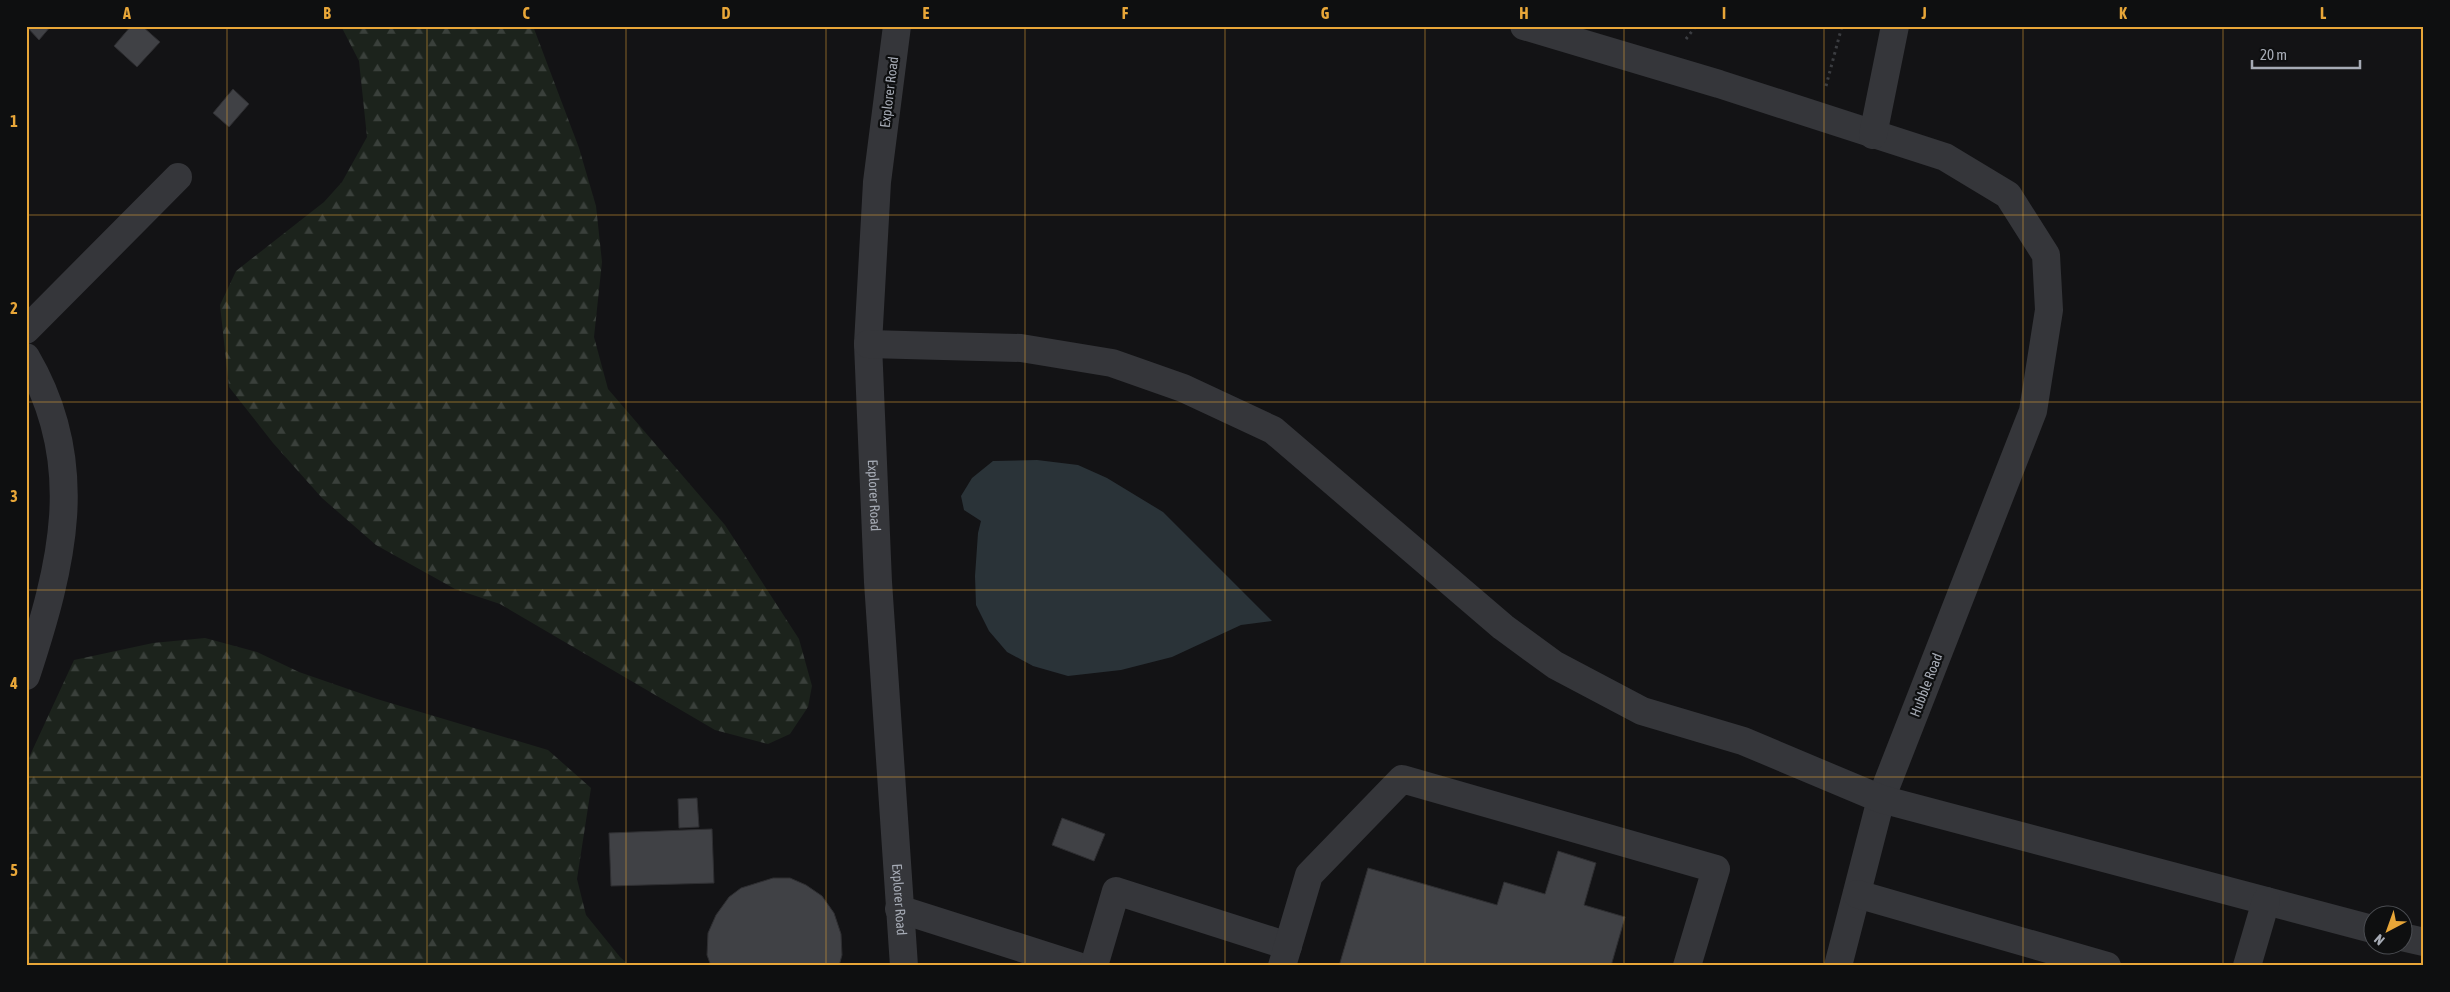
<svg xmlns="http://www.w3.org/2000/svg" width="2450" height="992" font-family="'Asap Condensed',sans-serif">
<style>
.forest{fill:url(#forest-firs)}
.water{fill:#2a3338}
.building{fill:#404145;stroke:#2e2e31}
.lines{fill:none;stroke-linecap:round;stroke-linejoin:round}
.path{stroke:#3b3d41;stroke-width:3;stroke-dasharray:2.5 4;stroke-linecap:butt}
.minor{stroke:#35363a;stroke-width:28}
.grid{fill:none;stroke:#e8a638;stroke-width:1;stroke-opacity:0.55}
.labels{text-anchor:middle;stroke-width:4.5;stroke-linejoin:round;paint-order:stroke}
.street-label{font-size:14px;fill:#a6abb5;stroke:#0e0f10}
.neatline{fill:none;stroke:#e8a638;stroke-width:2}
.grid-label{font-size:16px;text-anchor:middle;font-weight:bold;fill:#e8a638}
</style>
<defs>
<pattern id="forest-firs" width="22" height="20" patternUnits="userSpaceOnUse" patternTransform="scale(1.25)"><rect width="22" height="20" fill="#1c231c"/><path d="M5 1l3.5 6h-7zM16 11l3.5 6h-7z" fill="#3a403b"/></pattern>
</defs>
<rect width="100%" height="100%" fill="#131315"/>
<path class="forest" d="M341,26H533L579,148L596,206L602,262L594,337L608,389L725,525L799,639L812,686L808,707L790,734L768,744L715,730L500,604L455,589L376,545L322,498L273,443L229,387L220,305L236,271L324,202L342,182L367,137L359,61Z
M205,638L257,652L299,672L377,699L548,750L591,788L577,879L586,915L620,957L630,966H26V764L74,660L153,643Z"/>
<path class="water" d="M1037,460L1078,465L1107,478L1163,512L1272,621L1241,625L1172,657L1121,670L1068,676L1033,666L1007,652L989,631L976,605L975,576L978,533L981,521L964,510L961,496L972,478L993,461Z"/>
<path class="building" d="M26,26H51L39,40Z
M131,26H142L160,42L137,67L114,46Z
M233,89L249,104L229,127L213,113Z
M697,798L699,827L679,828L678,799Z
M1062,818L1105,834L1094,861L1052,845Z
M712,829L714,883L611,886L609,833Z
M1558,851L1596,863L1584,905L1625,917L1611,966H1339L1368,868L1497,905L1504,882L1545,894Z
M773,878H790L806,885L822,896L834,913L841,934L842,955L839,966H711L707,955L708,933L716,915L729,897L741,888Z"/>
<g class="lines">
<path class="path" d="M1686,39L1696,26
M1826,86L1842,26"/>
<g class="minor">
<path id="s1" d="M897,26L877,182L868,344L878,582L904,966"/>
<path d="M1524,26L1719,84L1945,157L2008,195L2046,255L2049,310L2033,411L1881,799L1838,966"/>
<path d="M1873,135L1895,26"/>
<path d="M26,330L178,177"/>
<path d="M868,344L1021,348L1112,363L1183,388L1273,430L1503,627L1555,665L1642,711L1743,741L1881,799L2372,929"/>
<path d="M26,357C89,464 62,566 26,676"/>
<path d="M1857,894L2107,966"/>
<path d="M899,909L1078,966"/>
<path d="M2402,937L2424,942"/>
<path d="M1094,966L1116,891L1288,946"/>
<path d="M1282,966L1309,875L1402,779L1716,869L1687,966"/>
<path d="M2247,966L2266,901"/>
</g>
</g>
<path class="grid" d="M227,26V966M427,26V966M626,26V966M826,26V966M1025,26V966M1225,26V966M1425,26V966M1624,26V966M1824,26V966M2023,26V966M2223,26V966M26,215H2424M26,402H2424M26,590H2424M26,777H2424"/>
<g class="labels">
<g class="street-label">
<text transform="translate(889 92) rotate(-83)" y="5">Explorer Road</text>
<text dy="5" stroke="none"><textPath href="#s1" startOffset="471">Explorer Road</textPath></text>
<text transform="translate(1926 685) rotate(-69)" y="5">Hubble Road</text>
<text dy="5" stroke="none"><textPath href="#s1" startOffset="876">Explorer Road</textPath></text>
</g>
</g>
<rect width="2450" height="992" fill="none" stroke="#0e0f10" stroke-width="55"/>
<g transform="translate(2388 930) rotate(221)"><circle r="24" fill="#0e0f10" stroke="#4b4d52"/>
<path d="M0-4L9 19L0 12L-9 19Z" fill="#e8a638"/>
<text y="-8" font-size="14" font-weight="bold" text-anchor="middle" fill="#a6abb5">N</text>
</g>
<path d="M2252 60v8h108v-8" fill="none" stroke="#a6abb5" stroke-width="2.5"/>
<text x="2260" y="60" font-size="15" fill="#a6abb5" stroke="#0e0f10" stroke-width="4" paint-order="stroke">20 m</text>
<rect x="28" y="28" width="2394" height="936" class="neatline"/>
<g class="grid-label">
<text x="127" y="19">A</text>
<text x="327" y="19">B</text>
<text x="526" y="19">C</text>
<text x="726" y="19">D</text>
<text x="926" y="19">E</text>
<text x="1125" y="19">F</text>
<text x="1325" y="19">G</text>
<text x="1524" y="19">H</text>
<text x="1724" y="19">I</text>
<text x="1924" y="19">J</text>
<text x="2123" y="19">K</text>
<text x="2323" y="19">L</text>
<text x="14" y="127">1</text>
<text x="14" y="314">2</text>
<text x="14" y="502">3</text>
<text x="14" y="689">4</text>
<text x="14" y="876">5</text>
</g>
</svg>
